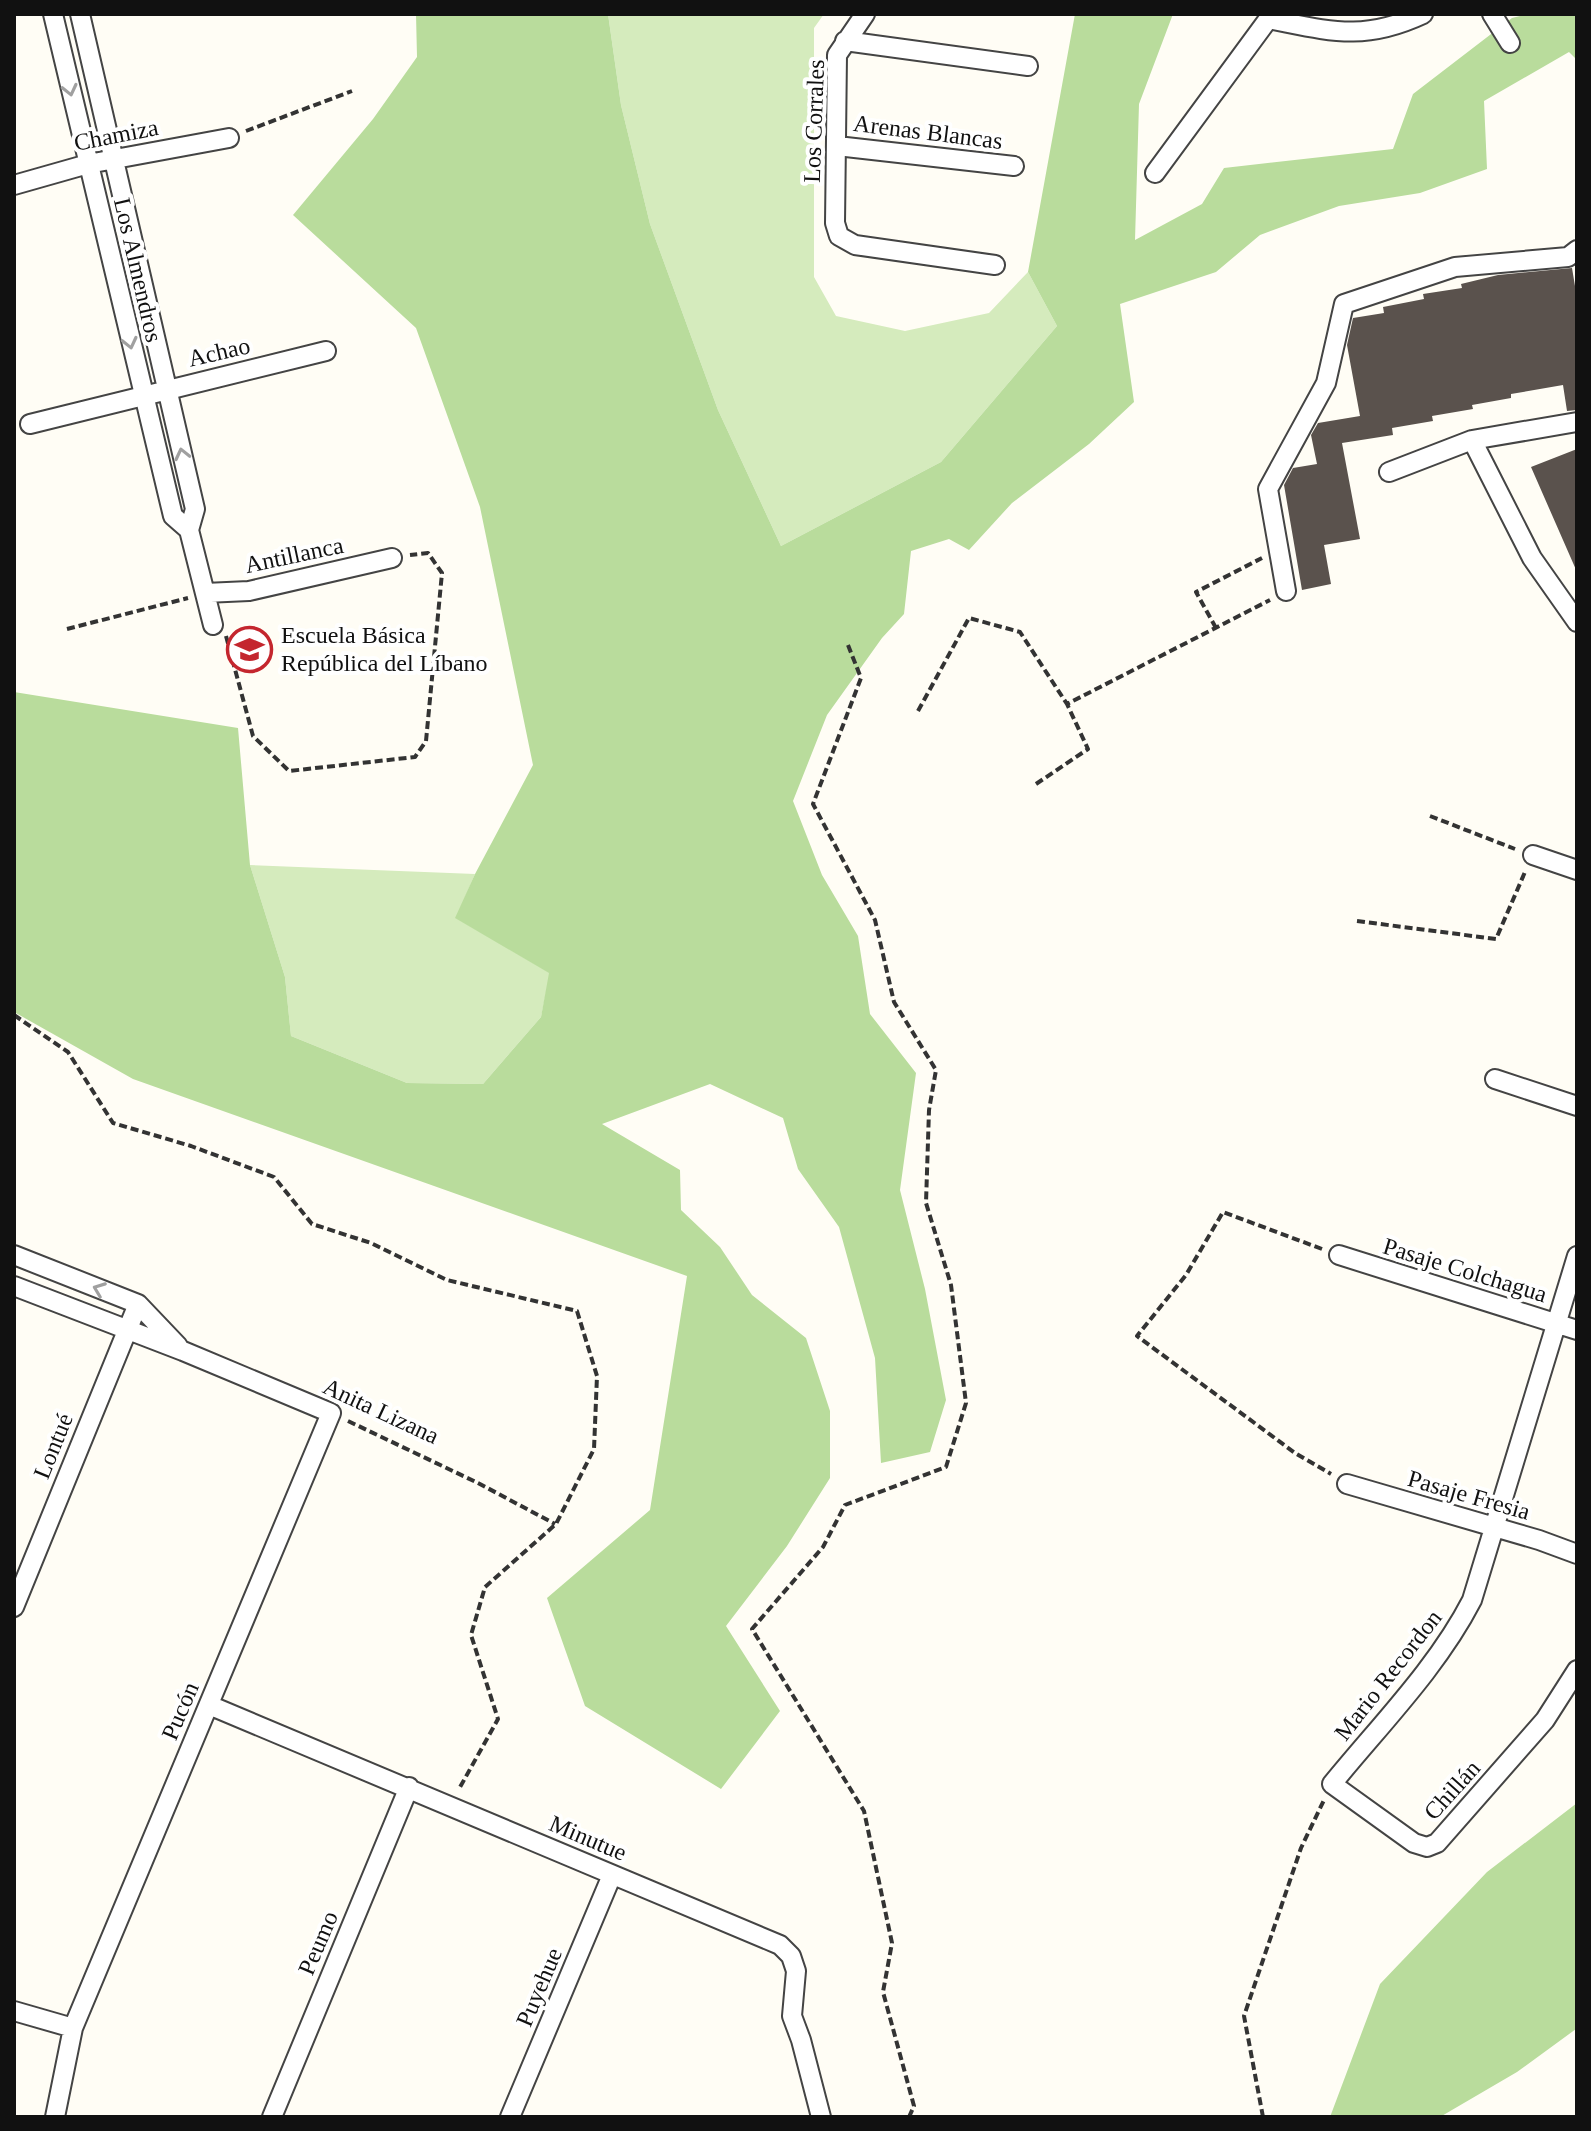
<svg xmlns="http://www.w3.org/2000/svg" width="1591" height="2131" font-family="Georgia,serif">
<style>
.green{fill:#d5ebbd}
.forest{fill:#b9dc9c}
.building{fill:#5a524d}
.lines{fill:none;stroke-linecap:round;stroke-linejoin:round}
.minor-casing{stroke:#444;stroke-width:22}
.path{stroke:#333;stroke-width:4;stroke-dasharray:8 4;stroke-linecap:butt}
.minor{stroke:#fff;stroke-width:18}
.oneway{stroke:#a0a0a0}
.labels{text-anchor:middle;stroke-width:8;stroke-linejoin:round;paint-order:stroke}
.street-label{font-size:24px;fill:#111;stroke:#fff}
.poi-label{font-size:24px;fill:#111;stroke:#fff;text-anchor:start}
</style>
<rect width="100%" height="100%" fill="#fffdf5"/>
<path class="green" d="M608,14H824L814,28V277L836,316L905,331L989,313L1028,272L1057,326L941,462L781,546L718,410L650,224L621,105Z
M250,865L475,874L456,918L550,973L541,1017L483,1084L407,1083L291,1036L285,977Z"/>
<path class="forest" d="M416,14H608L621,105L650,224L718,410L781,546L941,462L1057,326L1028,272L1075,14H1173L1139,104L1135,240L1202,204L1224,168L1393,149L1413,94L1512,18L1528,14H1577V60L1569,52L1484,101L1487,169L1420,193L1339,206L1260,235L1216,272L1120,304L1134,402L1089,444L1012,503L969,550L949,539L911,551L904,614L882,638L827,715L793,801L822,875L858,936L870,1014L916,1073L900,1190L925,1289L946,1400L930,1452L881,1463L875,1358L839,1227L798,1169L783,1118L710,1084L602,1124L680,1170L681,1210L720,1247L752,1295L806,1338L830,1411V1478L787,1546L726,1626L780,1711L721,1789L585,1706L547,1598L650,1510L687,1276L133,1079L14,1012V692L238,728L250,865L285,977L291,1036L407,1083L483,1084L541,1017L549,973L455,918L475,874L533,765L480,507L416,328L293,215L373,119L417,57Z
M1577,1803L1576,2029L1517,2072L1440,2117H1330L1380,1984L1487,1872Z"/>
<path class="building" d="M1572,268L1577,298V410L1567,411L1563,385L1511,394V398L1472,405L1473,409L1432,416L1433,421L1392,428L1393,435L1342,443L1360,539L1324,545L1331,584L1302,590L1284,485L1293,468L1317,464L1311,435L1318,423L1360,416L1347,345L1353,318L1384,313L1383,307L1424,299L1423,294L1462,288L1461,284L1498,275Z
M1577,449V572L1531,467Z"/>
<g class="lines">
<defs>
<path id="minor" d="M53,14L173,516L189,530
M80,14L195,509L189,530L213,625
M865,14L837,55L835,223L839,236L855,245L995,265
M1492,14L1510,43
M1268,19C1330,31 1363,42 1423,14
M845,41L1028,66
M837,146L1014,166
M1155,173L1272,14
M14,185L88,164L229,138
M30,424L326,351
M1472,440L1532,558L1577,622
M1389,472L1472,440L1577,422
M1286,591L1268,489L1326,383L1344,304L1455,267L1568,257L1577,250
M205,593L249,591L392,558
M1533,855L1577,870
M1495,1079L1577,1106
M14,1255L138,1304L178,1346
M1339,1255L1577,1330
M1577,1256L1472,1600C1437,1668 1380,1725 1332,1784L1414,1843L1427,1847L1437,1843L1545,1720L1577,1670
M14,1286L183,1351L331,1413L73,2028L55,2117
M1347,1484L1539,1540L1577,1554
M14,1607L138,1304
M209,1705L780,1945L791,1956L796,1971L792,2016L801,2040L821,2117
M14,2011L73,2028
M272,2117L409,1787
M510,2117L612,1875"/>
</defs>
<use href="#minor" class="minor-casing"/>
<path class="path" d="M246,131L352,91
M1216,628L1196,592L1262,558
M67,629L188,598
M226,636L253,736L289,771L415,757L426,741L442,573L428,553L410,555
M848,645L861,678L813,804L875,920L894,1002L936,1070L929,1110L926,1203L951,1285L966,1403L946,1467L845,1505L823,1547L752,1629L864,1811L892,1943L883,1992L914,2106L909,2117
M918,711L969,618L1020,632L1067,704L1270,600
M1036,784L1088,749L1067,704
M1430,816L1515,849
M1357,921L1496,939L1525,872
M14,1015L68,1052L113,1123L191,1146L274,1177L312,1224L371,1243L447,1280L577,1311L597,1376L594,1449L556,1524L485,1587L471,1635L498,1719L459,1789
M1322,1249L1223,1212L1186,1275L1137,1336L1295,1453L1331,1474
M348,1421L478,1483L555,1524
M1263,2117L1244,2016L1301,1848L1324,1800"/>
<use href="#minor" class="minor"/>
</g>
<defs><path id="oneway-chevron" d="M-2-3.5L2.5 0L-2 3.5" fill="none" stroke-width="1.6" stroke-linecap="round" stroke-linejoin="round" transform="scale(2)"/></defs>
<g class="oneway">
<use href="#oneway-chevron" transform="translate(70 90) rotate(77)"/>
<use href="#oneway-chevron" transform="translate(130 343) rotate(77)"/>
<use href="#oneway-chevron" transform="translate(182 454) rotate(-103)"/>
<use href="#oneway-chevron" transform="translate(99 1289) rotate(-159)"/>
</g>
<defs>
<symbol id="school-ring" viewBox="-11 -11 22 22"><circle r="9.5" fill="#fff" stroke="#c4262e" stroke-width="1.5"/><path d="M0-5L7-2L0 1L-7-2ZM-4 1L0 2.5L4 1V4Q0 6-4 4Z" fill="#c4262e"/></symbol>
</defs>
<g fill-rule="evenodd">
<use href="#school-ring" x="224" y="624" width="51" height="51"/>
</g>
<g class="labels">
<g class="street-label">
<text transform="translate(814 121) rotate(-88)" y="8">Los Corrales</text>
<text transform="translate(928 132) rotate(7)" y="8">Arenas Blancas</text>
<text transform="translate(116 135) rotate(-11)" y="8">Chamiza</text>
<text transform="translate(138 270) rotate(77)" y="8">Los Almendros</text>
<text transform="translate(219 352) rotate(-13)" y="8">Achao</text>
<text transform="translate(294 555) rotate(-12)" y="8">Antillanca</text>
<text transform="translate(1465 1270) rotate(17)" y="8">Pasaje Colchagua</text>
<text transform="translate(381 1411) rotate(25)" y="8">Anita Lizana</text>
<text transform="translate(53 1446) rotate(-68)" y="8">Lontué</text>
<text transform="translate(1469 1495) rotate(16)" y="8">Pasaje Fresia</text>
<text transform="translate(1388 1675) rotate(-52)" y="8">Mario Recordon</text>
<text transform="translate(180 1711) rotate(-67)" y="8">Pucón</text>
<text transform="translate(1452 1790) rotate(-48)" y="8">Chillán</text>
<text transform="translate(588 1838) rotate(23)" y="8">Minutue</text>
<text transform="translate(318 1943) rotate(-67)" y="8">Peumo</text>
<text transform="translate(539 1987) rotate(-67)" y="8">Puyehue</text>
</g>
<g class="poi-label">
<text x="281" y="643">Escuela Básica<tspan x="281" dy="28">República del Líbano</tspan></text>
</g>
</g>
<rect width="1591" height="2131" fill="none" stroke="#111111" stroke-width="32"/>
</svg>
